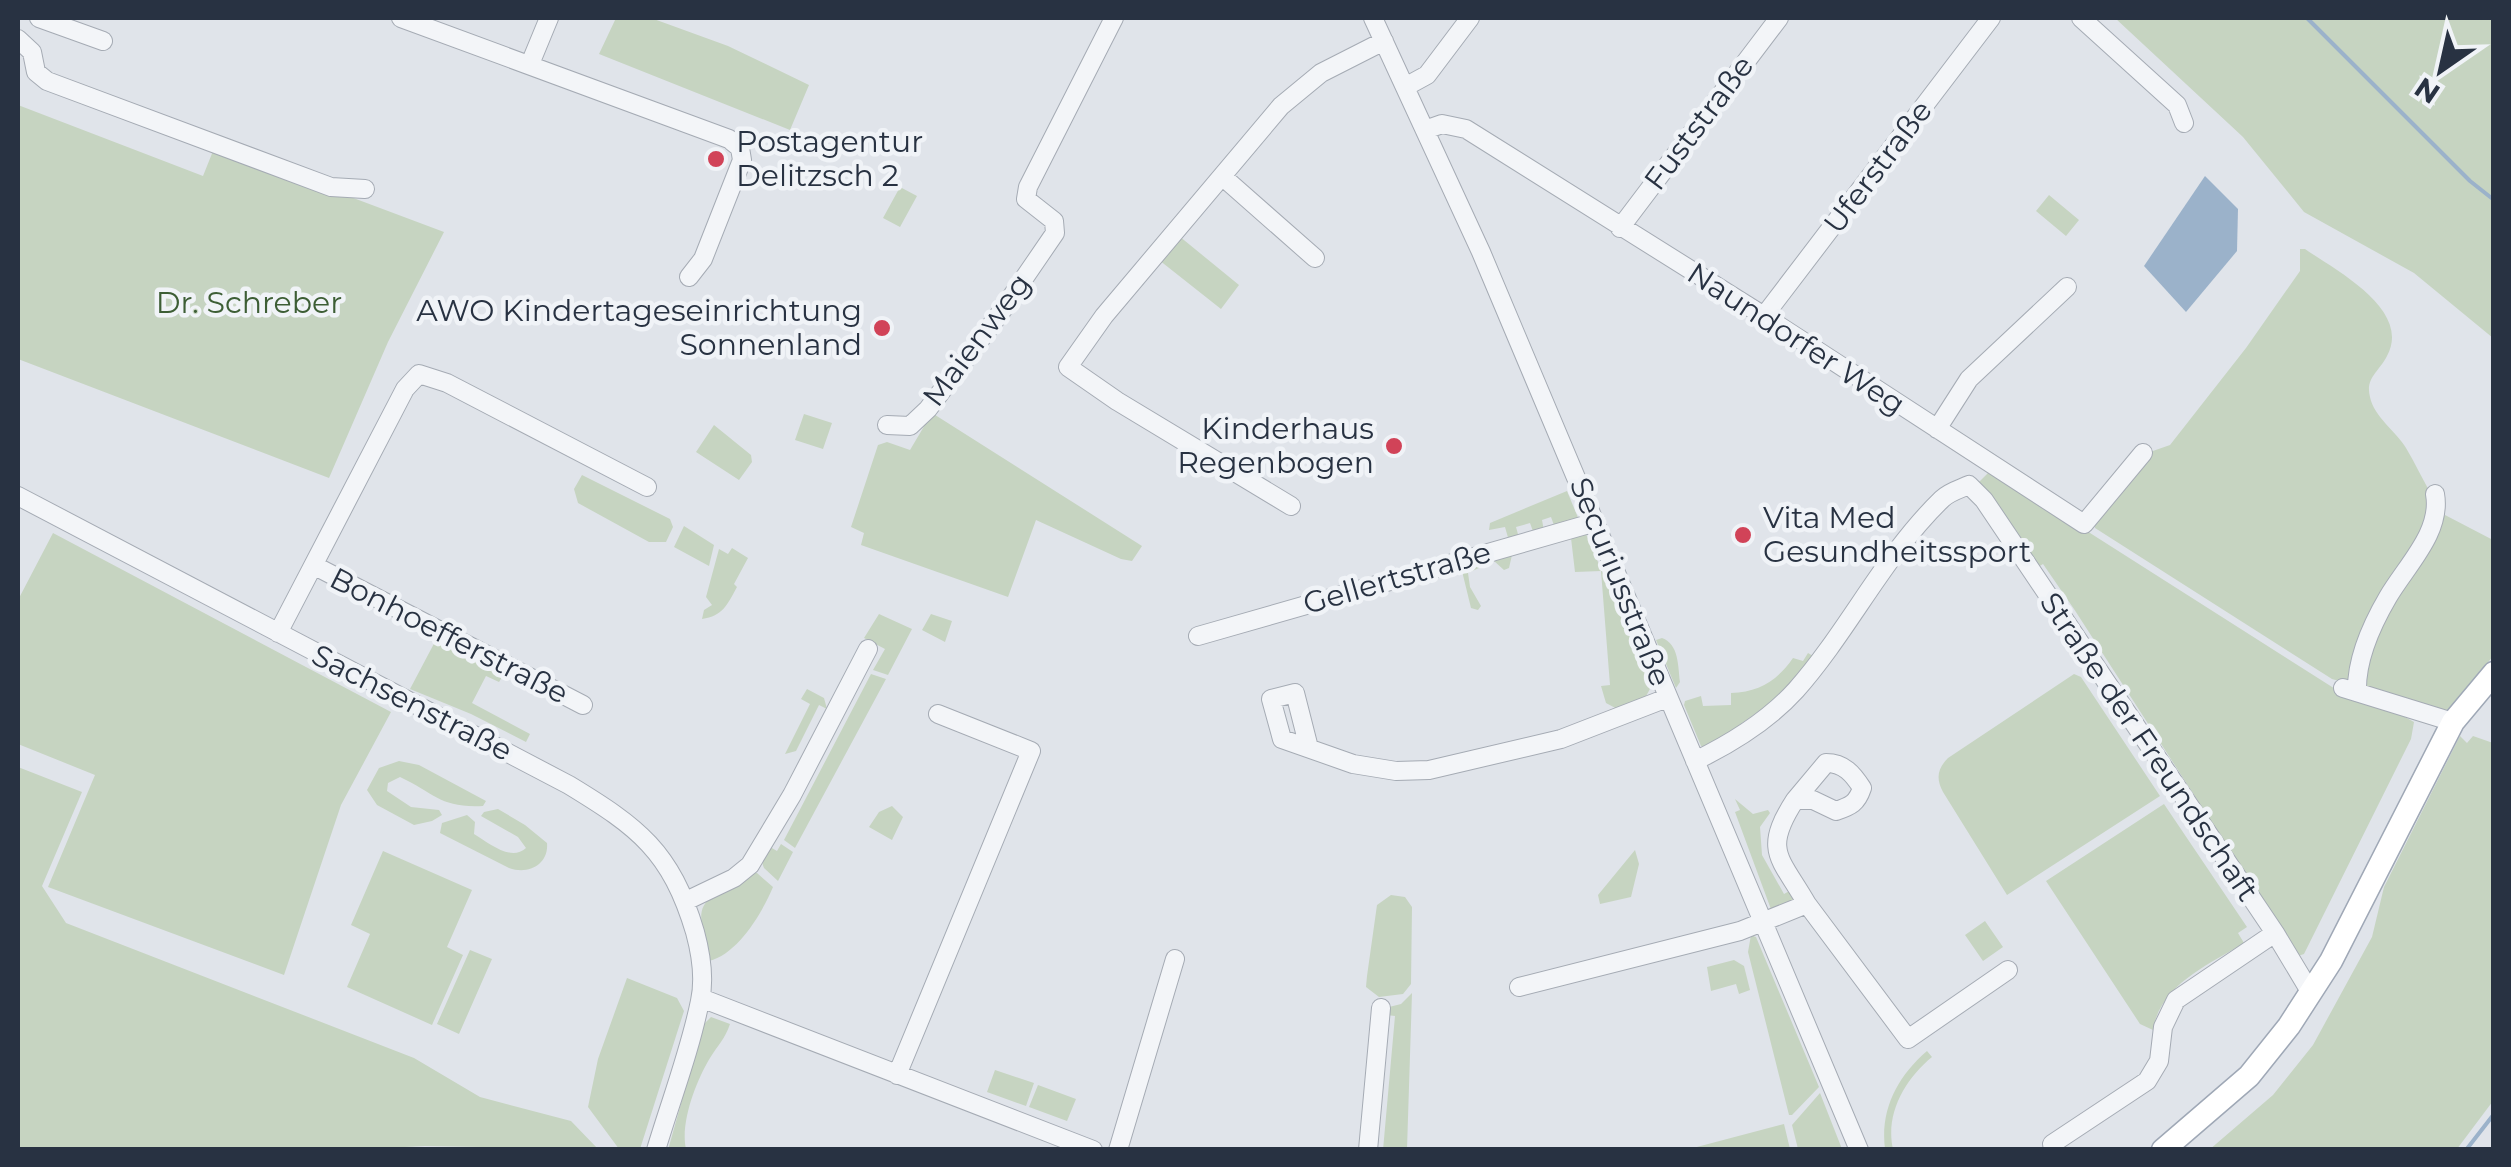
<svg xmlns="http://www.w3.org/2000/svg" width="2511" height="1167" font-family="Montserrat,sans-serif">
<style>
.green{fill:#c6d4c1}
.water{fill:#9bb2ca}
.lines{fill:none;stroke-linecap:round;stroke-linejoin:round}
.stream{stroke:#9bb2ca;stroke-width:4}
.minor-casing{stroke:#a5abb4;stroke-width:20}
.major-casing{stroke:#9fa8b6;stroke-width:25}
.minor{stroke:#f3f5f8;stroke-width:18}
.major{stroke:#fff;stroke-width:22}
.poi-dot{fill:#d14358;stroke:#f0f3f7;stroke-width:4}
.labels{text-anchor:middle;stroke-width:9;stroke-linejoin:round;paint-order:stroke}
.street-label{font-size:30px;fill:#283242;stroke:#f0f3f7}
.poi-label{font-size:30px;fill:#283242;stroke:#f0f3f7;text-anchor:start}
.park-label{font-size:30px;fill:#3d5e35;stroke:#f0f3f7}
</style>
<rect width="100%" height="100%" fill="#e0e4ea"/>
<path class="green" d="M616,18H651L728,46L809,85L790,130L599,54Z
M2115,18H2493V338L2414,273L2304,212L2243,137Z
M18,105L203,176L215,146L444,232L388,342L329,478L18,359Z
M900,187L917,196L900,227L883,218Z
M2049,195L2079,220L2066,236L2036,211Z
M1179,236L1239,285L1221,309L1159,260Z
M2300,249H2305C2337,271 2412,310 2387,356C2379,372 2365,378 2370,397C2374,417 2396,431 2406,448C2415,463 2423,480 2432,496L2418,551L2445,515L2493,540V656L2450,710L2434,709L2332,679L2095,528L2094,522L2150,452L2170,445L2246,348L2300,271Z
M932,413L1142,546L1132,561L1121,559L1036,520L1008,597L861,545L864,533L851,527L878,445L887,442L910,450Z
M804,414L832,423L823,449L795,440Z
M714,425L751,455L752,462L739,480L696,452Z
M1991,470L2351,699L2392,710L2414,722L2411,739L2304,954L2298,956L2074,609L2043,564L2035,569L1978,483Z
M582,475L670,519L673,527L666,542H649L578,503L574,489Z
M1567,491L1579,520L1555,528L1551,517L1542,520L1544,531L1534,534L1530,523L1516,527L1519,538L1509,541L1505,527L1489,530L1490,523Z
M684,526L714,545L709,566L674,547Z
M1584,529L1651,687L1645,698L1619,710L1606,703L1601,686L1610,685L1601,571L1575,572L1571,538L1574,531Z
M53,533L391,712L341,805L284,975L48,887L95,775L18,744V600Z
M732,548L748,558L734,584L737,587C727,605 723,616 702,619L704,610L712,605L706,597L719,549L728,554Z
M1512,555L1509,568L1504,570L1494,561L1468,573L1470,587L1481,606L1478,610L1471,608L1461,567Z
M879,614L912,629L888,675L873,670L885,649L864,638Z
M931,614L952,621L945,642L922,630Z
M438,636L506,671L499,682L486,676L472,703L530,734L526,742L471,714L410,689Z
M1662,638C1679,644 1678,666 1680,682L1676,688L1656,640Z
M1808,653L1813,656L1776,699L1707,748L1701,746L1684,705L1685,701L1701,696L1703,706L1731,705V693C1759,692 1777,681 1793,658L1803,661Z
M871,674L886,679L795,848L784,840Z
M2074,674L2081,677L2160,796L2007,895L1943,792C1936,779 1937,769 1948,758Z
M807,689L824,698L827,709L819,705L796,751L785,754L810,704L801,699Z
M2460,736L2467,743L2473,736L2493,743V1101L2457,1149L2209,1150L2273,1095L2313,1045L2372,937L2384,887Z
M399,761L419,765L486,801L483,806C440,808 436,794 400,777L388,783L387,791L411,807L439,810L442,815L432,821L414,825L377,805L367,790L379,768Z
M18,767L82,792L42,886L66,923L414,1058L480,1097L571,1121L598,1149L425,1146L344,1150L18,1149Z
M1735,799L1753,814L1768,810L1770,813L1760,827L1762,855L1784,894L1793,889L1796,893L1794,904L1772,912L1735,812L1740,810Z
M2164,804L2247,927L2238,933L2244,943C2208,965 2160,985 2153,1030L2140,1024L2046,881Z
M892,806L903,817L892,840L869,827L879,812Z
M498,809L525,825L547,843C549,865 528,875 509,868L440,833L442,823L467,815L475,822L474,834C489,843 511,862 526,848L518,837L481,816L484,812Z
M781,844L793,852L778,881L764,868L761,860L770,847L777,851Z
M1635,850L1639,864L1631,897L1600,904L1598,895Z
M383,851L472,890L447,947L463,955L432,1025L347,987L370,934L351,925Z
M751,872L757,873L773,887C762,913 738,954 709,961C694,896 697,907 751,872Z
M1391,895L1405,897L1412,907L1411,984L1403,994L1379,997L1366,987L1367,976L1377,905Z
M1985,921L2003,947L1983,961L1965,935Z
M1751,935L1756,937L1819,1087L1792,1115H1789L1748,952Z
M470,950L492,959L459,1034L437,1024Z
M1734,960L1744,966L1750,990L1739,994L1736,984L1711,991L1707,967Z
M627,978L677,998L684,1011L640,1149H619L588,1107L598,1059Z
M1412,993L1407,1149L1383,1150L1395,1016L1386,1015L1389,1007L1401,1004Z
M711,1017L730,1024C725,1039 718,1045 710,1058C696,1081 680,1123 686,1149L668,1150L703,1025Z
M1927,1051L1932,1057C1905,1079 1885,1114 1893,1149H1885C1880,1110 1897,1077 1927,1051Z
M995,1070L1034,1083L1026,1106L987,1092Z
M1038,1085L1076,1099L1067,1121L1029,1107Z
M1820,1093L1842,1149H1798L1792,1125Z
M1784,1124L1790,1149H1693V1148Z"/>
<path class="water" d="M2205,176L2238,209L2237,251L2186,312L2144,266Z"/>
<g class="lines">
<path class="stream" d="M2307,18L2470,181L2494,200
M2466,1150L2494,1114"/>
<defs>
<path id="minor" d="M39,18L103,41
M401,18L729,139L740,148L742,160L703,259L689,277
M1373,18L1481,252L1859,1150
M2081,18L2177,105L2184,123
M18,39L32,52L36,72L47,81L331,187L365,189
M530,64L549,18
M1405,87L1427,75L1470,18
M1425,130L1442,124L1466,129L1764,316L2084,524L2143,453
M1223,177L1315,258
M1620,228L1779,18
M1764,316L1991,18
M887,425L910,426L928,409L1001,312L1055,233L1054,221L1026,199L1028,187L1114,18
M1937,429L1969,379L2067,287
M18,496L569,785C638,827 671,851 695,932C701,954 705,978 700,1001C690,1051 671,1100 656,1150
M1291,506L1117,401L1068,367L1104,316L1281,106L1321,73L1384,41
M315,566L583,705
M278,633L405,389L419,374L447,383L647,487
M1198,636L1596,522
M2343,688L2453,722
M2357,692C2356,659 2371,626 2388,597C2406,566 2442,532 2435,494
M1309,748L1295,693L1271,699L1282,739L1353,764L1396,771L1429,770L1561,739L1667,698
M1695,761C1732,743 1768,721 1796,690C1849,630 1884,555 1942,499C1949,492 1960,489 1969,485L1984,500L2275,933L2311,993
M1795,800L1826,763C1844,763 1853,774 1862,788C1857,803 1851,806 1836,811L1813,800H1795C1762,851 1780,857 1807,904
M686,901L734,878L750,865L792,795L868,649
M1519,987L1740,931L1807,904L1908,1039L2008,970
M701,998L1093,1150
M897,1075L1031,751L938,714
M2052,1144L2147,1081L2159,1061L2163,1027L2176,1000L2275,933
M1118,1150L1175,959
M1368,1150L1381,1008"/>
<path id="major" d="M2163,1150L2249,1076L2289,1026L2331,961L2453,722L2494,673"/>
</defs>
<use href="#minor" class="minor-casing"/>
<use href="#major" class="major-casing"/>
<use href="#minor" class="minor"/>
<use href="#major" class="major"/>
</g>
<g class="poi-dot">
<circle cx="716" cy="159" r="10"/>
<circle cx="882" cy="328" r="10"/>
<circle cx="1394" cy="446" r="10"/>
<circle cx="1743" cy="535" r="10"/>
</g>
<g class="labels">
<g class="street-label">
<text transform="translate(1699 123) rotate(-53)" y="10">Fuststraße</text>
<text transform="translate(1878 167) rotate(-53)" y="10">Uferstraße</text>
<text transform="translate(1796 339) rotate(33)" y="10">Naundorfer Weg</text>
<text transform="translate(977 340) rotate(-53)" y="10">Maienweg</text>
<text transform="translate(1397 578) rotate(-16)" y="10">Gellertstraße</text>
<text transform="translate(1620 582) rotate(68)" y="10">Securiusstraße</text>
<text transform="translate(449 636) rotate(27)" y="10">Bonhoefferstraße</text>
<text transform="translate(412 703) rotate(27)" y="10">Sachsenstraße</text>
<text transform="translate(2149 747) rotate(56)" y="10">Straße der Freundschaft</text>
</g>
<g class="poi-label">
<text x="736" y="152">Postagentur<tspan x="736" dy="34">Delitzsch 2</tspan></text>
<text x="862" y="321" text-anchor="end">AWO Kindertageseinrichtung<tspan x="862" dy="34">Sonnenland</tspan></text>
<text x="1374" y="439" text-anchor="end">Kinderhaus<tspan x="1374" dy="34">Regenbogen</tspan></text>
<text x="1763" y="528">Vita Med<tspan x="1763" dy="34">Gesundheitssport</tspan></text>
</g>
<g class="park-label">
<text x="249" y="313">Dr. Schreber</text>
</g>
</g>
<rect width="2511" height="1167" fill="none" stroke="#283242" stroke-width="40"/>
<g transform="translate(2441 70) rotate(214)" stroke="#f0f3f7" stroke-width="8" paint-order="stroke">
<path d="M0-8L18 38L0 25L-18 38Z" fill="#283242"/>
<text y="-15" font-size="28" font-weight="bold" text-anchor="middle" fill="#283242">N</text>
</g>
</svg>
